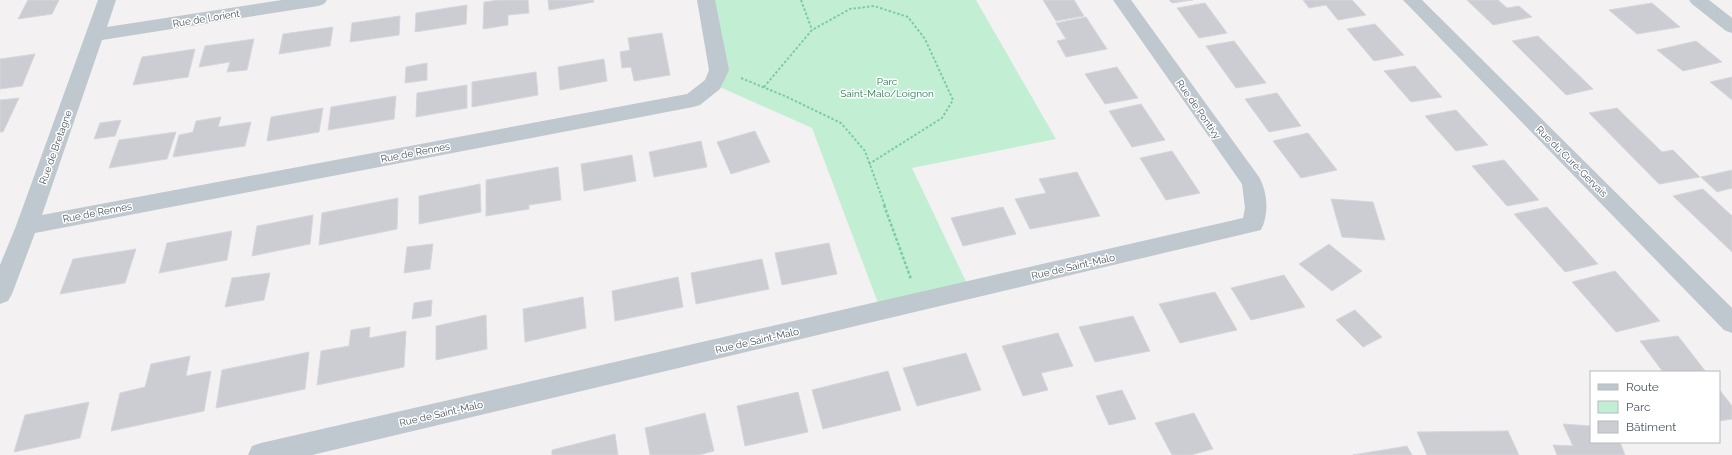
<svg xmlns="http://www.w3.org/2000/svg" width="1732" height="455" font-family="Raleway,sans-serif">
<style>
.green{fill:#c2efd4}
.building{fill:#cbcdd3;stroke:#d5d7dc}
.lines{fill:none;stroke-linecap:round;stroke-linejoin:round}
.path-far1{stroke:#7acca6;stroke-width:2;stroke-dasharray:2.5 2;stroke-linecap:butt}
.path{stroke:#7acca6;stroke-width:2.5;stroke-dasharray:3 2;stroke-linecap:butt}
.minor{fill:#bfc8cf;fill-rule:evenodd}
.labels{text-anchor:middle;stroke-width:3;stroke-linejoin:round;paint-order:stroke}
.street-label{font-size:10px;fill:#49545e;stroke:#fff}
.park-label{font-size:10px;fill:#1a7f50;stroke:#fff}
</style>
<rect width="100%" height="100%" fill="#f3f1f1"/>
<path class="green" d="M706,0H976L1056,139L912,168L970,290L881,311L812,128L713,84Z"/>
<path class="building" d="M28,0H59L52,14L18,19Z
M500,0H528L529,13L508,15V25L483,29L484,2Z
M548,0H593L594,2L549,10Z
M1043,0H1074L1084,16L1056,21Z
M1169,0H1193L1172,3Z
M1303,0H1352L1366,15L1338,20L1326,5L1309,8Z
M1467,0H1498L1507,8L1519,6L1532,17L1493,25Z
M1205,3L1227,33L1199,38L1177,8Z
M1652,3L1680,27L1637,34L1609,10Z
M467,5L466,24L415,32L416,13Z
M400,16L399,35L350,42L352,23Z
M1086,17L1107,49L1066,57L1057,41L1066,39L1056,23Z
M1375,24L1404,55L1374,61L1347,29Z
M333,27L330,46L279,54L283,34Z
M662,33L670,75L634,81L631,67L622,68L620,52L630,50L628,38Z
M1538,36L1593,89L1566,95L1512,41Z
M254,39L247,70L227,72L230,62L199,67L205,46Z
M1234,41L1266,83L1236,88L1206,46Z
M1696,41L1722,62L1683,71L1657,50Z
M195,49L188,77L133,85L142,57Z
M35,54L22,86L0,89V59Z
M604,59L607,81L560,90L558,67Z
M427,63V80L405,83L406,67Z
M1415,66L1442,97L1411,102L1384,71Z
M1117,67L1138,98L1105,104L1085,74Z
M536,72L538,95L472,107V82Z
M1732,77V100L1710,82Z
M467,85V108L416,117L417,93Z
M1277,93L1301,126L1269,132L1245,99Z
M396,96L394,119L328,130L331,107Z
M19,98L3,132H0V100Z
M1141,104L1165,140L1132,147L1109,111Z
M323,108L319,132L267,141L271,117Z
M1617,108L1662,152L1673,150L1700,177L1659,184L1589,113Z
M1456,110L1488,145L1456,151L1425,116Z
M221,117L218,127L251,122L245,146L173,157L179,135L193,132L196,121Z
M121,120L115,136L94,139L100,123Z
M755,131L770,162L731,174L717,142Z
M176,132L167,159L109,168L119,140Z
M1308,133L1337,170L1301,178L1273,141Z
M701,141L707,167L654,177L649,152Z
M1172,151L1200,193L1166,200L1140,158Z
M632,155L636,181L584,191L581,164Z
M1504,160L1539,200L1507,206L1472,166Z
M558,167L561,200L529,205V209L486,216V180Z
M1732,170V188L1717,192L1701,177Z
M1077,172L1100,216L1030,229L1015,199L1046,193L1039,179Z
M480,184L481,212L419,224V196Z
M1703,189L1732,216V252L1673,196Z
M398,198L397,229L319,245L322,213Z
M1331,199L1373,202L1385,240L1342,237Z
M1003,207L1016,234L963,246L951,218Z
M1547,207L1598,264L1565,272L1514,214Z
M313,215L310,244L252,256L257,226Z
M232,231L227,260L159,273L167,243Z
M829,243L837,274L782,285L775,253Z
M433,244L430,269L404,273L407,247Z
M1329,244L1362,271L1332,291L1299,264Z
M136,249L125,283L60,294L73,259Z
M762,259L769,289L696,304L691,273Z
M1615,271L1660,321L1616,332L1572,282Z
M270,273L264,300L225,307L232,278Z
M1284,275L1305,307L1251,320L1231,288Z
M678,277L683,307L615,321L612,291Z
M1215,292L1237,330L1180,343L1159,304Z
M583,297L586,328L525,342L523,309Z
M432,300L431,316L412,319L414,303Z
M1355,310L1382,337L1363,347L1336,320Z
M486,315L487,349L436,360V326Z
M1133,316L1150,351L1095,362L1079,327Z
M370,327L369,338L406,331L404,367L317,385L321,351L349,346L351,330Z
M1058,333L1073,366L1041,373L1048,390L1023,396L1002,346Z
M1678,336L1706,372H1663L1640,341Z
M309,352L305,389L216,408L222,370Z
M966,353L981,390L917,406L903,368Z
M190,356L186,376L211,371L204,411L111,431L120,393L145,387L151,364Z
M888,371L901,410L823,429L812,390Z
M1719,389L1732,406V419L1719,421Z
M1122,390L1136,419L1109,425L1096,396Z
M798,392L808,432L745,446L737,406Z
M89,402L80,438L14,452L25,415Z
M705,413L714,451L699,455H650L645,428Z
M1194,413L1213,449L1191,455H1172L1155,423Z
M1563,424L1591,426V442H1620L1625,455H1557L1553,445L1573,446Z
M1508,431L1519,455H1427L1417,432Z
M615,434L618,455H552V450Z
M1407,446L1412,455H1353Z"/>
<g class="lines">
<path class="path-far1" d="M801,0L812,30
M741,78L787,97L841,123L865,151L885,206
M764,87L812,30L850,9L874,6L908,17L925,39L953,100L942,118L869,164"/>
<path class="path" d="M884,205L911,279"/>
<path class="minor" d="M98,0H116L107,27L282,0H327L324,4L318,6L102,40L42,215L687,94L705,80L709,70L697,0H715L729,70L720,89L700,105L693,107L35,233L12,294L8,301L0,304V265L16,226Z
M1113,0H1131L1259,177C1268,193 1269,215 1261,230L312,455H248L252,446L261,443L1243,218L1245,208L1242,184Z
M1403,0H1422L1732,308V333L1724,330Z
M1689,0H1709L1732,18V33L1726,31L1692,4Z"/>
</g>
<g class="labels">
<g class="street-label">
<text transform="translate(206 18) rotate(-9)" y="4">Rue de Lorient</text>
<text transform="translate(1199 109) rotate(55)" y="4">Rue de Pontivy</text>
<text transform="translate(55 147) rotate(-70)" y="4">Rue de Bretagne</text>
<text transform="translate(415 152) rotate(-11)" y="4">Rue de Rennes</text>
<text transform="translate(1572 161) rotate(45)" y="4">Rue du Curé-Gervais</text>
<text transform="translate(97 212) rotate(-11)" y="4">Rue de Rennes</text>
<text transform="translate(1073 266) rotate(-13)" y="4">Rue de Saint-Malo</text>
<text transform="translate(757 340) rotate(-13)" y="4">Rue de Saint-Malo</text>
<text transform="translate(441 413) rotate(-13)" y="4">Rue de Saint-Malo</text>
</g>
<g class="park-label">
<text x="887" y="85">Parc<tspan x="887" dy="12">Saint-Malo/Loignon</tspan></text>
</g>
</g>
<rect x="1590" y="371" width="130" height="72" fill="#ffffff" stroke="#b6bbbf"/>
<rect x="1598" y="384" width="20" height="6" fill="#bfc8cf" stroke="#b6bbbf"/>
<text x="1626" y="391" font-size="12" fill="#49545e">Route</text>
<rect x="1598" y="401" width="20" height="12" fill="#c2efd4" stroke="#b6bbbf"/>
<text x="1626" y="411" font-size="12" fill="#49545e">Parc</text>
<rect x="1598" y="421" width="20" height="12" fill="#cbcdd3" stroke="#b6bbbf"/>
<text x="1626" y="431" font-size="12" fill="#49545e">Bâtiment</text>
</svg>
